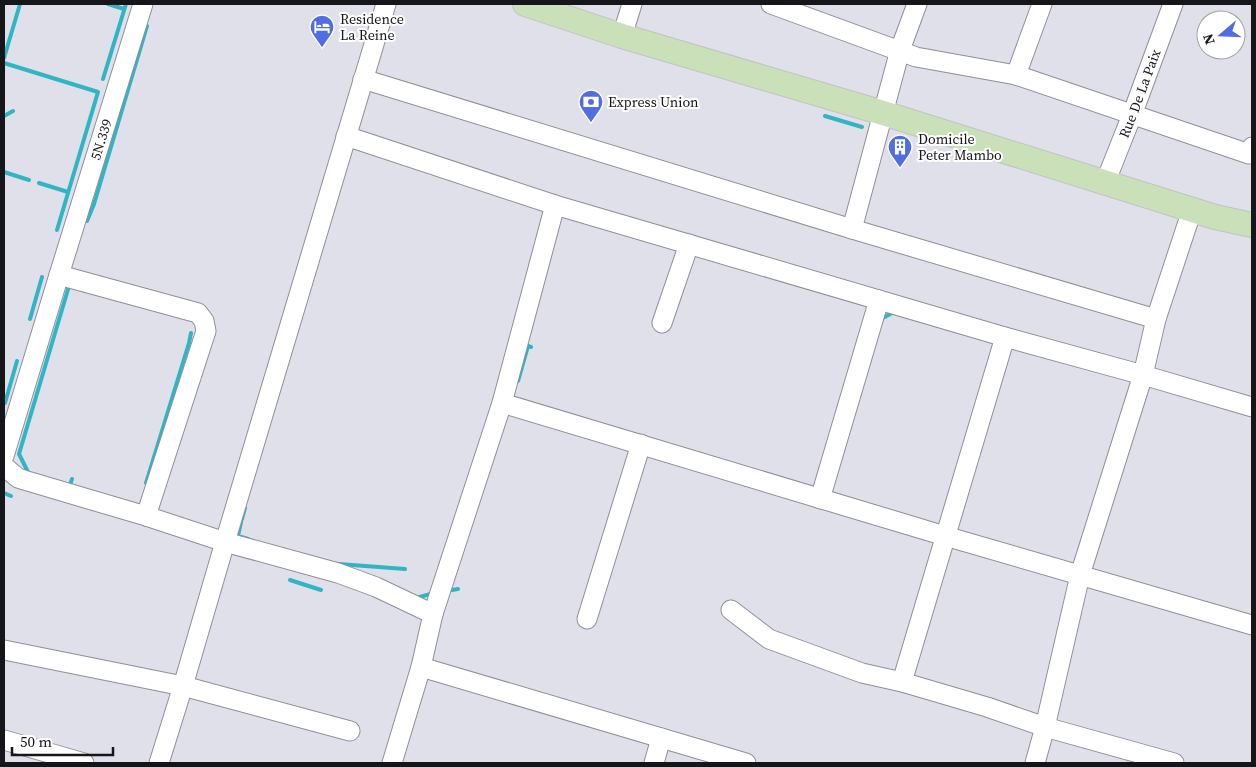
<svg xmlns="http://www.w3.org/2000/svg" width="1256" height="767" font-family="'Source Serif 4',serif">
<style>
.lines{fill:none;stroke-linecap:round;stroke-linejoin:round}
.stream{stroke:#30b5c4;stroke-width:4}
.minor-casing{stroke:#8f8f99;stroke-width:21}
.major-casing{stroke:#c2c2c3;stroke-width:26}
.minor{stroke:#fff;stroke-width:19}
.major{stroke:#cae0b9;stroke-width:24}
.labels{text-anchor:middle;stroke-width:4;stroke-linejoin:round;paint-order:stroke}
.poi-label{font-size:14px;fill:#16161a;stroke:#fff;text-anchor:start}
.street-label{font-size:14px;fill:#16161a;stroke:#fff}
</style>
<rect width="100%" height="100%" fill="#e0e0eb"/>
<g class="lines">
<path class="stream" d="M108,4L124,9
M4,58L20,4
M4,63L98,92L57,230
M103,79L126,4
M4,116L13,111
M825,116L862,127
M4,172L29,180
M39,183L68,192
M87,221L94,204L147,26
M30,319L42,277
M881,319L894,312
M518,381L528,346L531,347
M5,403L17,361
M29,474L19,454L69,286
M146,483L189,343L191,333
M69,488L72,479
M4,493L11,496
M242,519L245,508
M241,522L238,536L248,539
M339,564L405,569
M290,580L321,590
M446,591L458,589
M416,598L434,593"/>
<defs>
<g id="minor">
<path d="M771,4L916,57L1016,75L1249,154L1252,147"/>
<path d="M622,36L632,4"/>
<path d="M1016,75L1042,4"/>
<path d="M363,79L852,229L1156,319"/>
<path d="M346,136L555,205L1005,337L1143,375L1252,407"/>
<path id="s1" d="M1105,183L1132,115L1173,4"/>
<path d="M852,229L900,50L917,4"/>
<path d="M59,275L198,313L204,321L206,331L146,516"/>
<path d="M662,323L689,244"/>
<path d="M502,403L945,536L1252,625"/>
<path id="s2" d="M4,456L59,275L143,4"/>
<path d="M6,468L18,478L24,480L146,516L225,542L338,573L376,587L433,614"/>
<path d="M820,499L879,300"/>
<path d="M731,610L769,639L862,673L902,682L987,707L1045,727L1174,763"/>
<path d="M587,619L641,444"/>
<path d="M4,650L183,686L350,731"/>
<path d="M421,667L746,763"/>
<path d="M902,682L1005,337"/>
<path d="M4,740L84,763"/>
<path d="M159,763L183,686L225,542L386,4"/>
<path d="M392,763L421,667L433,614L502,403L555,205"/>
<path d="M654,763L661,738"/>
<path d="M1035,763L1045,727L1080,575L1143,375L1156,319L1192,210"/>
</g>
<path id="major" d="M525,4L622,36L883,113L1215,217L1252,225"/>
</defs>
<use href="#minor" class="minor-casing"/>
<use href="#major" class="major-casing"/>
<use href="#minor" class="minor"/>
<use href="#major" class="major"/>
</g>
<defs>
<symbol id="hotel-pin" viewBox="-11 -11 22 30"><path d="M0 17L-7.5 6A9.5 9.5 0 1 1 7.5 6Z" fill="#516de2" stroke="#fff"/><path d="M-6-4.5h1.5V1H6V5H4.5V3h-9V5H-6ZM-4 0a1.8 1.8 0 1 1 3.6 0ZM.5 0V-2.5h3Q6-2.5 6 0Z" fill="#fff"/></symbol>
<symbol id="bank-pin" viewBox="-11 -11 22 30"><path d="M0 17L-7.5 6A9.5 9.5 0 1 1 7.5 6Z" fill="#516de2" stroke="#fff"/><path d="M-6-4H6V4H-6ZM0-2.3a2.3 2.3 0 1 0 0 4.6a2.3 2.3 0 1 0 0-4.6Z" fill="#fff"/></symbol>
<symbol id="building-pin" viewBox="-11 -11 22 30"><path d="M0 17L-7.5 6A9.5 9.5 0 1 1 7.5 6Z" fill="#516de2" stroke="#fff"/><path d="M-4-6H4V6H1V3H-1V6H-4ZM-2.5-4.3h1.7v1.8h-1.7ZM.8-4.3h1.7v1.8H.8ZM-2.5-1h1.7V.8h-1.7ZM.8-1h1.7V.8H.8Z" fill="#fff"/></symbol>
</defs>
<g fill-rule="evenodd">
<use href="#hotel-pin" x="308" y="13" width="28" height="38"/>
<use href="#bank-pin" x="577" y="88" width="28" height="38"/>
<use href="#building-pin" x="886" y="133" width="28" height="38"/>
</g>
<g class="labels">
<g class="poi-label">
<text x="340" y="24">Residence<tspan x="340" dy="16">La Reine</tspan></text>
<text x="608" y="107">Express Union</text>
<text x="918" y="144">Domicile<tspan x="918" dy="16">Peter Mambo</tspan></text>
</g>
<g class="street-label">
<text dy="5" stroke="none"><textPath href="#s1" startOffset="96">Rue De La Paix</textPath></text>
<text dy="5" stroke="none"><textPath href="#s2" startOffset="331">5N.339</textPath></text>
</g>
</g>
<rect width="1256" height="767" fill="none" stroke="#16161a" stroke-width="10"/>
<g transform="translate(1221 35) rotate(251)"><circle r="24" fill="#ffffff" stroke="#a2a2a3"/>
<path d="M0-4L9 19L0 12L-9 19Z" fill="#516de2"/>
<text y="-8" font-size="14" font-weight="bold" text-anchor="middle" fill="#16161a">N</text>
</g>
<path d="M12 747v8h101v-8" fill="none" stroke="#16161a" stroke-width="2.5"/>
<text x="20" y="747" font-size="15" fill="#16161a" stroke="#ffffff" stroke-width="4" paint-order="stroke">50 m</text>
</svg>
